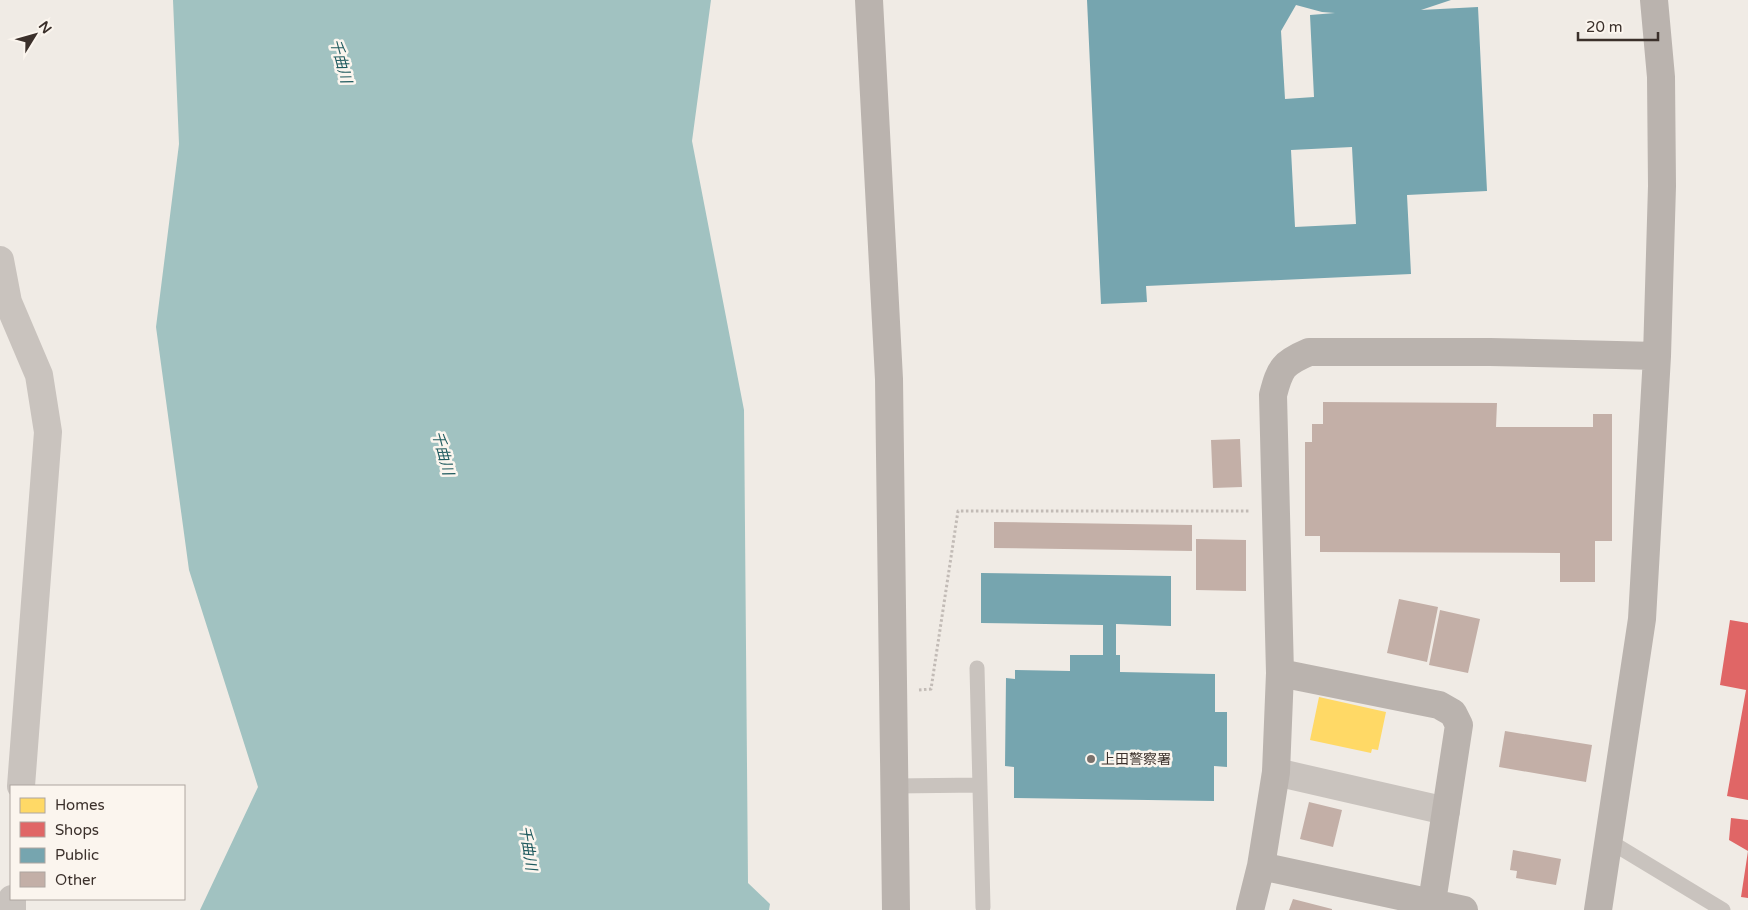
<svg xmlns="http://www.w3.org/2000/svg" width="1748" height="910" font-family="'Varela Round','Noto Sans JP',sans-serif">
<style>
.water{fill:#a1c2c1}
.homes{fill:#ffd966}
.shops{fill:#e06666}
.public{fill:#76a5af;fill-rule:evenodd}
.building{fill:#c3afa7}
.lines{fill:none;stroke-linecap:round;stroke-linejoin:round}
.path{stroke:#c2bbb6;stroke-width:3;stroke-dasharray:2.5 2.5;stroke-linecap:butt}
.lane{stroke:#c9c3be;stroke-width:15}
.street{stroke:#c9c3be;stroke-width:28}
.secondary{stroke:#bab3ae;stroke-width:28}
.poi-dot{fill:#7a716c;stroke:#fbf5ee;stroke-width:2}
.labels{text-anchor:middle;stroke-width:5;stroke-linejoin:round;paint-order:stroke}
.poi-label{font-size:14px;fill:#3b302b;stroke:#fbf5ee;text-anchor:start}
.water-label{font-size:15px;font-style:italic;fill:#1f5a5e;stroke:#fbf5ee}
</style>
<rect width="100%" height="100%" fill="#f0ebe5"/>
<path class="water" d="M173,0H711L692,141L744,410L748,883L770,904L769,910H200L258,787L189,570L156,327L179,144Z"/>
<path class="homes" d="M1319,697L1386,712L1378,750L1372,749L1371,753L1310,740Z"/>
<path class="shops" d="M1730,620L1748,623V800L1727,796L1746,690L1720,685Z
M1731,818L1748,820V898L1741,897L1748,851L1729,840Z"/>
<path class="public" d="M1087,0H1451L1421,10L1478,7L1487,191L1407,195L1411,274L1146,286L1147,302L1101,304ZM1296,5L1322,12L1335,13L1310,15L1314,97L1285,99L1281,31ZM1352,147L1356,224L1295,227L1291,150Z
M981,573L1171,576V626L1116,624V655H1120V672L1215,674V712H1227V767L1214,766V801L1014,798V767L1005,766L1006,678L1015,679V670L1070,671V655H1103V625L981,623Z"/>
<path class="building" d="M1323,402L1497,403L1496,427H1593V414H1612V541H1595V582H1560V553L1320,552V536H1305V442H1312V424H1323Z
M1240,439L1242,487L1213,488L1211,440Z
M994,522L1192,525V551L994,548Z
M1196,539L1246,540V591L1196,590Z
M1399,599L1438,607L1427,662L1387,653Z
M1440,610L1480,619L1468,673L1429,665Z
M1505,731L1592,745L1586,782L1499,767Z
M1309,802L1342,810L1333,847L1300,839Z
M1513,850L1561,859L1556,885L1516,878L1517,871L1510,870Z
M1293,899L1332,909V910H1289Z"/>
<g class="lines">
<path class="path" d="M919,690L931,689L958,511H1249"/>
<path class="lane" d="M977,668L983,907
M895,786L980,785
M1609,841L1723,910"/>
<path class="street" d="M0,260L8,302L39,375L48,432L21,786
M1276,772L1446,811
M12,910V899"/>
<path class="secondary" d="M869,0L889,379L896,910
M1280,673L1439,705L1453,713L1459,725L1432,902
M1261,866L1464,910
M1250,910L1261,866L1276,772L1280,673L1273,395C1280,368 1283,363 1309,352H1490L1657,356
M1598,910L1642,619L1657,356L1662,186L1661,77L1654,0"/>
</g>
<circle class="poi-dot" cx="1091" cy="759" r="5"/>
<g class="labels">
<g class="poi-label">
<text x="1101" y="764">上田警察署</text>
</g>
<g class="water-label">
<text transform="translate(341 61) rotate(75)" y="5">千曲川</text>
<text transform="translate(443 453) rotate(75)" y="5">千曲川</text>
<text transform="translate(528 848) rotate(81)" y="5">千曲川</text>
</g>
</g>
<rect x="10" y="785" width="175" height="115" fill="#fbf5ee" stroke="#aea6a0"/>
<rect x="20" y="798" width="25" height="15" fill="#ffd966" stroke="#aea6a0"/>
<text x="55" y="810" font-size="15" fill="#3b302b">Homes</text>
<rect x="20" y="822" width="25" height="15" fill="#e06666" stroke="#aea6a0"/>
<text x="55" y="835" font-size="15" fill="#3b302b">Shops</text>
<rect x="20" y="848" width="25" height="15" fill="#76a5af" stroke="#aea6a0"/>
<text x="55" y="860" font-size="15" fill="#3b302b">Public</text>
<rect x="20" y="872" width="25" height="15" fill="#c3afa7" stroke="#aea6a0"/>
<text x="55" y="885" font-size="15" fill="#3b302b">Other</text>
<g transform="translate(35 35) rotate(53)" stroke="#fbf5ee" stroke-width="4" paint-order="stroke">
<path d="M0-4L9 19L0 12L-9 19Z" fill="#3b302b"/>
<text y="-8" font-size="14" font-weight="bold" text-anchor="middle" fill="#3b302b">N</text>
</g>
<path d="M1578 32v8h80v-8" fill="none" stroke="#3b302b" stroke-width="2.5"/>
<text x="1586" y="32" font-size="15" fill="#3b302b" stroke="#fbf5ee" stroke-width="4" paint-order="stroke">20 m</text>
</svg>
